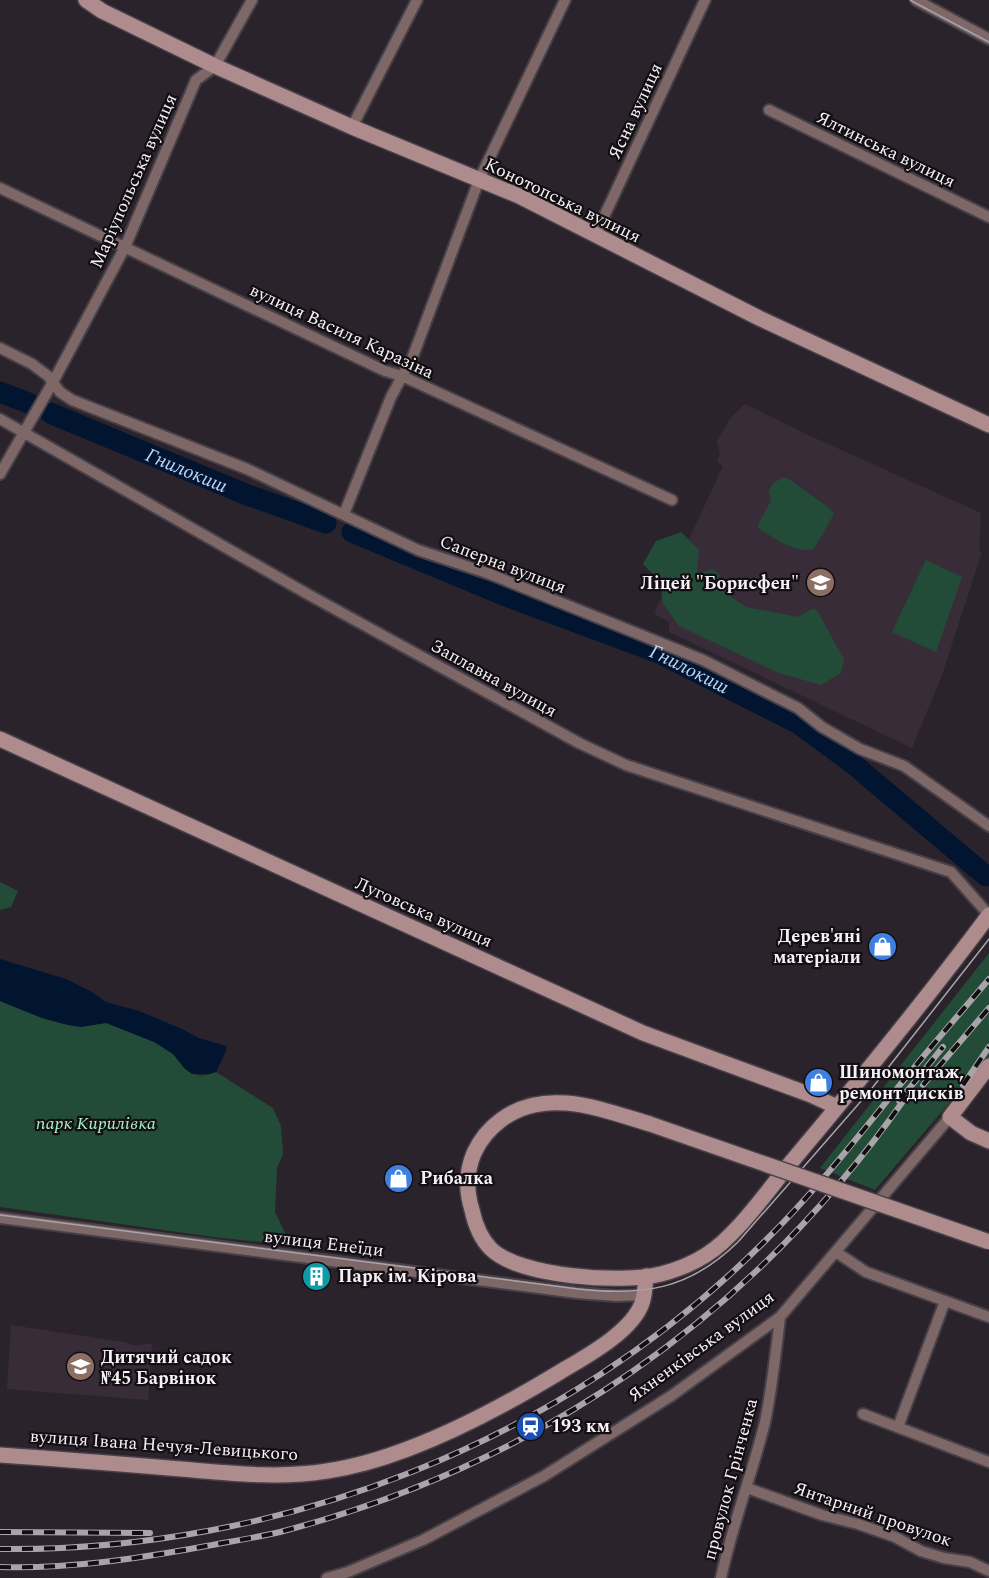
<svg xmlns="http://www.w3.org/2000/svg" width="989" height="1578" font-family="Spectral,serif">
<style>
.built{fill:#382c39}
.green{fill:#224c37}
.water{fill:#011430}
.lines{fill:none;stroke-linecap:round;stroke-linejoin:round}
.river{stroke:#011430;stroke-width:21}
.street-casing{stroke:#474048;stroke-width:14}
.secondary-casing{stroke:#474048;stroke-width:18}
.street{stroke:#7d6767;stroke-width:10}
.secondary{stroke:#ae8b8c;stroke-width:15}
.tram{stroke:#a9a3aa;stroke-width:1.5}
.rail-casing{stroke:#a9a3aa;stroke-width:6}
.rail{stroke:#120e12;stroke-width:4;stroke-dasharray:11;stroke-linecap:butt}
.secondary-bridge-casing{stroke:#474048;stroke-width:18;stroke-linecap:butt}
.secondary-bridge{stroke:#ae8b8c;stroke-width:15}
.labels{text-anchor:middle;stroke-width:4.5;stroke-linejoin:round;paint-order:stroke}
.street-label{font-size:18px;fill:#f6f1f6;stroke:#120e12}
.poi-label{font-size:18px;font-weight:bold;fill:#f6f1f6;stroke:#120e12;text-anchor:start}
.park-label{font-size:18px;font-style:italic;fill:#a7f2ca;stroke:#120e12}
.water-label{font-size:20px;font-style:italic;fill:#bad4f6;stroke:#120e12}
</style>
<rect width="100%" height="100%" fill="#2b232c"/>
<path class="built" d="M745,404L806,434L981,513L979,550L982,552L942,675L912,748L669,632V622L654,614L723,466L717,462L720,454L717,441L731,417Z
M11,1325L123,1342L138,1346L146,1344H152L148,1400L7,1389Z"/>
<path class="green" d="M784,477L792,481L829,508L834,514L814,549C796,555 772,537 757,527L771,500L769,492L773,483Z
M681,532L699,550L697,574L712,569L720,575L716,586L746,607L798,617L812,609L817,610L844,660L841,673L821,685L779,673L679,626L663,604L660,582L643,564L656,541Z
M926,560L962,577L936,652L892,632Z
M0,882L18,891L11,907L0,910Z
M989,953V1056L875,1190L820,1168Z
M0,1001C23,1010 46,1021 70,1025C83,1027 95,1021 107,1023C117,1025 145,1037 154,1042C161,1045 169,1050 174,1055C188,1068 191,1082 216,1072L273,1108L281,1126L283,1154L277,1168L275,1212L291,1245L213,1237L0,1207Z"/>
<path class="water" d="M0,959L66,979L92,992L106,1002L139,1011L182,1029L199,1038L226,1046V1051L216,1072L209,1074H192L184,1068L173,1054L154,1042L106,1023L81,1027L68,1025L42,1018L0,1001Z"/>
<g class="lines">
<g class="river">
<path d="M0,392L31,404"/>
<path id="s1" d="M50,413L245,494L326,523"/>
<path id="s2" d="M352,532L506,596L659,653L799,724L852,763L986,876"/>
</g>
<defs>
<path id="street" d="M916,0L989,39
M769,110L989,217
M352,127L417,0
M0,188L385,371L402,376L672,500
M595,236L705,0
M0,348L32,364L48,376L60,392L72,400L247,469L418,550L490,574L703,660L798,708L822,727L860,749L904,766L989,826
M0,419L311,596L579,743L626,765L951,872L989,915
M0,474L53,382L125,247L196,80L215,66L252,0
M344,514L391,397L413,356L479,180L565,0
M0,1218L577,1293L616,1296L644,1295
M836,1252L866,1272L989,1317
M863,1414L989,1462
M898,1427L945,1301
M747,1488L822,1515L858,1524L895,1537L921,1551L944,1558L970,1562L989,1571
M327,1578L348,1572L423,1540L544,1476L671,1396L780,1317L950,1117
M721,1578C732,1525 752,1475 765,1422C772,1388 776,1352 780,1317"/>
<path id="secondary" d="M86,0L102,11L215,66L352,127L519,196L759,318L989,425
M0,739L643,1033L811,1095L837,1107
M989,1066L950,1117L971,1133L989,1141
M650,1124C603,1110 546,1086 501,1120C490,1128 480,1140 474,1153C466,1172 466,1191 472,1210C475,1224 481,1239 491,1249C520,1277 623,1284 661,1274C676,1270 692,1264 706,1255C735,1237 766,1193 788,1166C857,1084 925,1001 989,915
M0,1455C60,1459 121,1464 181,1469C229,1473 279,1479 327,1471C403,1460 494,1412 560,1372C585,1357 632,1332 642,1303C645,1295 645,1285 646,1276"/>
</defs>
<use href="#street" class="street-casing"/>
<use href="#secondary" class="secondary-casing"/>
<use href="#street" class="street"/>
<use href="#secondary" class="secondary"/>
<path class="tram" d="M910,0L989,42
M0,1215L578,1289C643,1296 689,1290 738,1242L869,1092L989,939"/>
<defs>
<path id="rail" d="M923,1085L989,1008
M963,1085L989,1047
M899,1101L943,1047
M0,1532L150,1533
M0,1549C282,1552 563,1442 763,1243C816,1191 861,1133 908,1075C934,1043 962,1011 989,979
M0,1567C68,1569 135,1559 201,1547C227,1542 254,1538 280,1532C539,1464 752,1317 906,1097"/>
</defs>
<use href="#rail" class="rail-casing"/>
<use href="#rail" class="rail"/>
<defs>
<path id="secondary-bridge" d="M650,1124L989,1242"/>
</defs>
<use href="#secondary-bridge" class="secondary-bridge-casing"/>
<use href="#secondary-bridge" class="secondary-bridge"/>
</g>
<defs>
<symbol id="school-disc" viewBox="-11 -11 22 22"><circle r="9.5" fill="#8d6e63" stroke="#120e12"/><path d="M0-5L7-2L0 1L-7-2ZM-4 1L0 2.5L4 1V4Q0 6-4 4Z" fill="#fff"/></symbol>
<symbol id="shop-disc" viewBox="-11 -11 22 22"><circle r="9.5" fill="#3f7fe0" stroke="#120e12"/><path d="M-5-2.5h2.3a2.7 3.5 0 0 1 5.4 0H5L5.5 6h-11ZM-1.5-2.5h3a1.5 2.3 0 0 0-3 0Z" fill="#fff"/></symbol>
<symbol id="building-disc" viewBox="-11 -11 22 22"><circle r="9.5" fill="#0f9aa8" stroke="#120e12"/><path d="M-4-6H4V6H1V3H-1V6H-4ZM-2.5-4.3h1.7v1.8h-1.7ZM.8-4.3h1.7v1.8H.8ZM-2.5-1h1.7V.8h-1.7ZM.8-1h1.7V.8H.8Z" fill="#fff"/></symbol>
<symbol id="station-disc" viewBox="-11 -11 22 22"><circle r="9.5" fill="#1a4fb4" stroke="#120e12"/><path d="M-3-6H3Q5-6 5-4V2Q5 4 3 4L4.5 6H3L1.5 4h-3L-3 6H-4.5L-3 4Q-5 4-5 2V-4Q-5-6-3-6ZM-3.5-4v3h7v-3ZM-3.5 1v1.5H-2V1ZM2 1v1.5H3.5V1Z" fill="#fff"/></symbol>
</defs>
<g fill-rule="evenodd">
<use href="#school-disc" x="804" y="566" width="33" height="33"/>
<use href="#shop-disc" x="866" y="930" width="33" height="33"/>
<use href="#shop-disc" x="802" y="1066" width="33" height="33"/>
<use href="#shop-disc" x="382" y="1162" width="33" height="33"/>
<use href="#building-disc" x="300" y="1260" width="33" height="33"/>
<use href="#school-disc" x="64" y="1350" width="33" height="33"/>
<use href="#station-disc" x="514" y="1410" width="33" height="33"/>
</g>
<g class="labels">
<g class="street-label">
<text transform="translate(635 111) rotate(-65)" y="6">Ясна вулиця</text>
<text transform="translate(886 149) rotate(26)" y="6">Ялтинська вулиця</text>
<text transform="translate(133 181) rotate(-66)" y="6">Маріупольська вулиця</text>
<text transform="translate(563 200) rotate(26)" y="6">Конотопська вулиця</text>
<text transform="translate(342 331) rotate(25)" y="6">вулиця Василя Каразіна</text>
<text transform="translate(503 564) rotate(21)" y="6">Саперна вулиця</text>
<text transform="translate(494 678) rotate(29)" y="6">Заплавна вулиця</text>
<text transform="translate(424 912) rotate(24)" y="6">Луговська вулиця</text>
<text transform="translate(324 1243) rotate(7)" y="6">вулиця Енеїди</text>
<text transform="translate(701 1346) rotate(-36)" y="6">Яхненківська вулиця</text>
<text transform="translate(164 1445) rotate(4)" y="6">вулиця Івана Нечуя-Левицького</text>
<text transform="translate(730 1479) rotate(-75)" y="6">провулок Грінченка</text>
<text transform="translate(873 1514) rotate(19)" y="6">Янтарний провулок</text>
</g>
<g class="poi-label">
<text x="799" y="589" text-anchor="end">Ліцей "Борисфен"</text>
<text x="861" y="942" text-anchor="end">Дерев'янi<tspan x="861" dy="21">матерiали</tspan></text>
<text x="839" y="1078">Шиномонтаж,<tspan x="839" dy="21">ремонт дисків</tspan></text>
<text x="420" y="1184">Рибалка</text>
<text x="338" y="1282">Парк ім. Кірова</text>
<text x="101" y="1363">Дитячий садок<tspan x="101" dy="21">№45 Барвінок</tspan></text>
<text x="551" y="1432">193 км</text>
</g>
<g class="park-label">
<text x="96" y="1129">парк Кирилівка</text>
</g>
<g class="water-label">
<text dy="7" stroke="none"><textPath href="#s1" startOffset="148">Гнилокиш</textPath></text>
<text dy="7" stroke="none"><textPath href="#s2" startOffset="364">Гнилокиш</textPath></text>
</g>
</g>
</svg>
